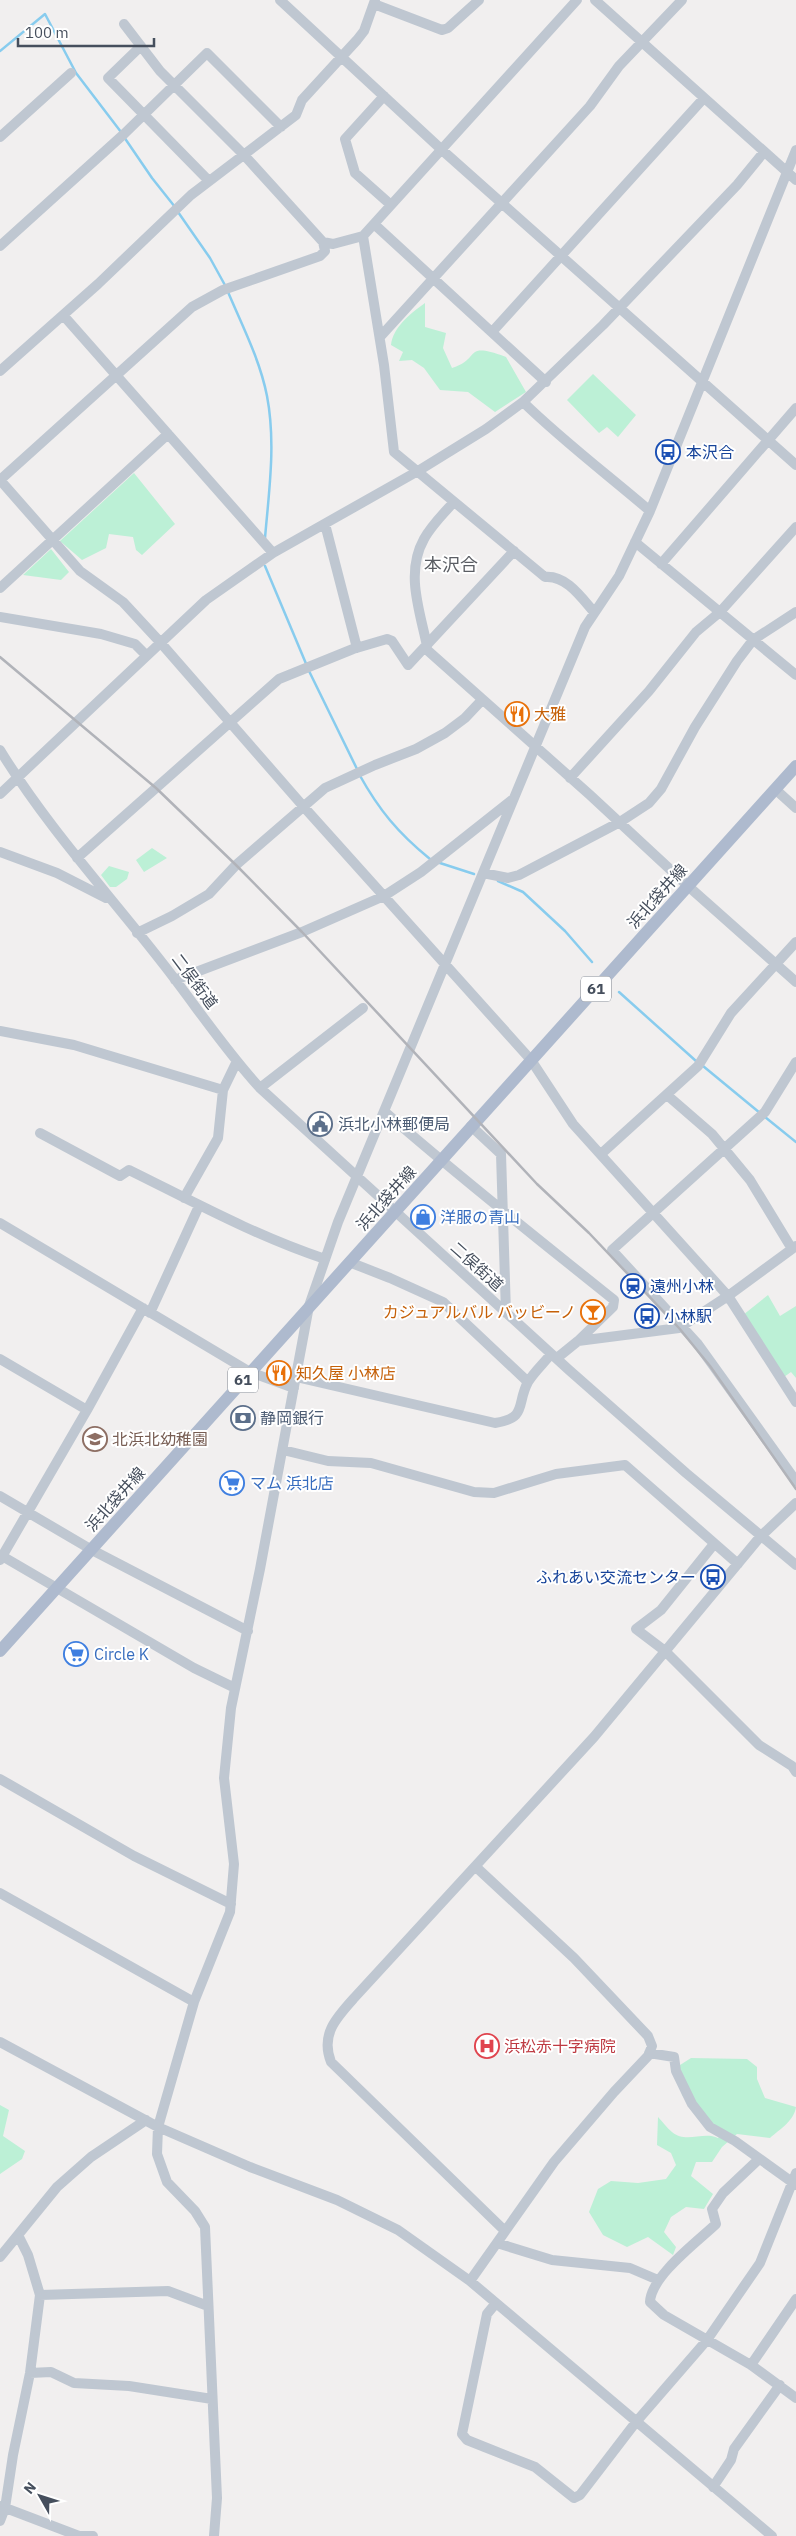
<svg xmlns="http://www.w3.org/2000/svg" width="796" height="2536" font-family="'IBM Plex Sans','Noto Sans JP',sans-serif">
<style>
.green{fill:#bcf0d6}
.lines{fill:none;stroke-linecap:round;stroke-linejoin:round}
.stream{stroke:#8ce;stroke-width:2.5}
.minor{stroke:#bfc7d1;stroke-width:10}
.major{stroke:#aebace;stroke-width:12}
.rail{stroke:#b1b3b9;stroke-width:2.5}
.labels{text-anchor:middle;stroke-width:4;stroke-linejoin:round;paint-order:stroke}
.shield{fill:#fff;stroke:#7e848e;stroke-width:1}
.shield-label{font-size:15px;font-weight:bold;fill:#464f5d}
.transit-label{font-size:16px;fill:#164399;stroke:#fff;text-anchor:start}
.food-label{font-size:16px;fill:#c56008;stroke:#fff;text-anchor:start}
.street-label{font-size:16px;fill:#464f5d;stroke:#fff}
.service-label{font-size:16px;fill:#4e5e75;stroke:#fff;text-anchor:start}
.shop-label{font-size:16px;fill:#366cbe;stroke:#fff;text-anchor:start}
.education-label{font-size:16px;fill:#785e54;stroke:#fff;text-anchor:start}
.health-label{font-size:16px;fill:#be3a42;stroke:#fff;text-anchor:start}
.neighbourhood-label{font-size:18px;fill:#5b5e64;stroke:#fff}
</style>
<rect width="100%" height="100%" fill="#f1efef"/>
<path class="green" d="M425,303V327L446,333L443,348L452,368C482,359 462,341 506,357L526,392L495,412L468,392L440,390L424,368L412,360L399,361L403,352L391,345C393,327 411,313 425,303Z
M593,374L636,415L618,437L607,427L599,433L567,400Z
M134,473L175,524L142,555L136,550L133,537L109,534L106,548L82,560L60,541Z
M51,549L69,572L61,580L23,575Z
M152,848L167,858L144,872L136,860Z
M109,866L129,872L127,879L116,887H110L101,875Z
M768,1295L780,1316L796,1306V1378L791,1372L784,1377L743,1315Z
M691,2058L747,2059L757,2067V2079L765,2098L796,2107C794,2121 780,2129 770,2138L737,2134L722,2147L712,2162H696L691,2176L713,2194L704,2209L686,2207L671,2217L664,2232L676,2247L673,2255L648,2237L627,2247L603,2235L589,2212L598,2189L611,2181L638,2183L666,2179L676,2165L671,2153L657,2145L658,2117C663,2122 667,2128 672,2132C686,2144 703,2131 718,2138L722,2133L696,2113L682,2095L677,2067Z
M0,2105L9,2110L3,2136L25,2151L22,2159L0,2174Z"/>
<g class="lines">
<path class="stream" d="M0,51L45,14L76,73L121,132
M124,137L152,178L175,207
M178,212L210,258L226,287
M228,292C242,325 260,360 267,396C276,443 269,491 265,538
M265,566L307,666
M309,671L357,769
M359,774C379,810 398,833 430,859
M440,863L474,874
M498,881L523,892L565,931L592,962
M619,992L696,1061
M703,1066L760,1113
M765,1117L796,1142"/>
<path class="minor" d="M280,0L442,150L796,465
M595,0L796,180
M374,4L442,30L448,28L479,0
M124,24L160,71L244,155L323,242L333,244L363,236L577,0
M141,46L108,78L209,181
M384,96L345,139L355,173L391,205
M0,137L71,73
M374,224L546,382
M363,236L384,365L394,452L545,577C566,575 581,597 594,612
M323,242L325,251L320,256L223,290L192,307L0,480L80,571L123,602L160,642L303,806L531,1060L573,1124L728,1296L796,1402
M0,246L124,134L207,53L281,127
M63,315L273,553
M492,332L704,98
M380,337L590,106L619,66L682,0
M0,371L98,284L191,195L296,115L302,100L357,40L364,31L375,0
M523,402C563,441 608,475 650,511
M325,524L357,648
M635,542L796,675
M661,564L796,408
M0,588L168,434
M0,617L101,634L135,644L146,655
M427,646C420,611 405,573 424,539C431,526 443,514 453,503
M426,649L590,795L688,886L796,982
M0,750C47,827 109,894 164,965C196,1006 225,1050 260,1088L569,1370L686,1473L796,1565
M570,778L649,691L696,632L720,612L796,527
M775,789L796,808
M0,794L206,600L273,553L418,471L486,429L523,402L603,325L737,185L764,152
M0,852L57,873L106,898
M77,858L279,679L353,649L387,639L392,641L408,665L514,551
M483,873L508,878L519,875L620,822L649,803L661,789L695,727L737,661L753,640L796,612
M137,933L172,916L209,894L236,865L325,788L375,765L416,749L445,733L465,718L482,700
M175,980L302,932L384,896L421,872L512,800
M0,1031L74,1045L223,1090
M796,1062L765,1112L612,1250L697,1343L796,1481
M260,1088L363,1008
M667,1095L712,1134L750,1180L792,1249
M385,1112C459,1177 537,1238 614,1300L613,1307L578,1341
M471,1126L501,1154L506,1313
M40,1133L120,1176L129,1170C194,1202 256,1236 325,1259
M601,1154L698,1066L731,1013L796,942
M184,1198L218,1138L223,1090L237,1061
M0,1223L250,1372L294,1388
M349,1262L390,1278L443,1302L528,1382
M150,1313L199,1206
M557,1358L578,1341L679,1328L728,1296L796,1246
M0,1359L87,1410
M296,1377L495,1423C528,1418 516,1404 528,1382C534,1372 544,1363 551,1354
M283,1450L328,1461L371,1463L474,1492L494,1493L556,1474L625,1465L738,1564
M0,1496L92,1550L248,1631
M714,1544L661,1610L636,1629L665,1651L759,1745L792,1766L796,1772
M2,1556L194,1668L235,1688
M0,1560L87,1410L143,1308
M0,1779L134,1856L231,1904
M0,1893L194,2002
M0,2042L158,2127L250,2167L337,2200L398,2230L470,2281L772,2536
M649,2053L674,2057L676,2071L692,2104L710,2127L735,2141L796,2185
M759,2159L723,2193L712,2209L716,2224C697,2242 651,2276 650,2302L664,2315L751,2365L796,2398
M505,2231L331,2062C320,2034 337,2017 355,1997L594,1737L760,1537L796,1503
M497,2243L552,2260L630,2268L658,2280
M0,2257L57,2187L91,2157L146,2120
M470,2281L554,2162L614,2092L648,2056L652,2046L648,2036L574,1958L476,1867
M40,2295L168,2291L208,2306
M496,2303L487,2314L462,2434L467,2440L535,2467L574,2498L580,2495L636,2422L707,2340L760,2263L796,2173
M751,2365L796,2299
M30,2373L51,2372L74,2383L129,2386L212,2399
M713,2487L731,2460L734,2449L780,2385
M0,2506L79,2536H93
M0,2521L5,2508L13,2455L30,2373L40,2295L28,2255L18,2235
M214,2536L217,2498L205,2227L195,2211L167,2182L157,2154L158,2127L194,2002L230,1912L234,1864L224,1778L231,1708L260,1569L309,1306L338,1222L585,627L619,576L650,511L796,150"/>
<path class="major" d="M0,1651L796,766"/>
<path class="rail" d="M0,657L156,788L236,865L302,932L537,1184L589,1233L679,1328L710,1366L796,1489"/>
</g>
<defs>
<symbol id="bus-ring" viewBox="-11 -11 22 22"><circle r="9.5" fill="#fff" stroke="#1a4fb4" stroke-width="1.5"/><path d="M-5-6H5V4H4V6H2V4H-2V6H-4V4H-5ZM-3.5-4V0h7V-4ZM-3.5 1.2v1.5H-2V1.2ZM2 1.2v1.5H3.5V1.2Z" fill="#1a4fb4"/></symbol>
<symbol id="restaurant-ring" viewBox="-11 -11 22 22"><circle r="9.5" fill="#fff" stroke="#e8710a" stroke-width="1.5"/><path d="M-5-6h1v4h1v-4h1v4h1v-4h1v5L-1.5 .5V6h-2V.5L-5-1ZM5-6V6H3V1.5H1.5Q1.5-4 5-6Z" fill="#e8710a"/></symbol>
<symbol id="civic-ring" viewBox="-11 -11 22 22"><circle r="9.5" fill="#fff" stroke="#5c6f8a" stroke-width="1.5"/><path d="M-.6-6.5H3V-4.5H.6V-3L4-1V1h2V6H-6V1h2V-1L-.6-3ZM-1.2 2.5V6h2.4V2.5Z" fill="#5c6f8a"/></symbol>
<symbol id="shop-ring" viewBox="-11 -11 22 22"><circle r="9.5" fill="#fff" stroke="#3f7fe0" stroke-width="1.5"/><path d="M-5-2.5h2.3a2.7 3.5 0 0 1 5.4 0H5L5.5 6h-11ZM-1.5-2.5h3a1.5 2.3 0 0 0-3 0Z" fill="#3f7fe0"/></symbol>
<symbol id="station-ring" viewBox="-11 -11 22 22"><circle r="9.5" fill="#fff" stroke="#1a4fb4" stroke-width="1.5"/><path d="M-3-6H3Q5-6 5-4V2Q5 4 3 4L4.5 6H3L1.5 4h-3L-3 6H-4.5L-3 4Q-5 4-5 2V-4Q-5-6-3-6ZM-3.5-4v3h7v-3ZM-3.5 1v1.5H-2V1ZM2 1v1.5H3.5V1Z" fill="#1a4fb4"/></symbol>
<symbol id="bar-ring" viewBox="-11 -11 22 22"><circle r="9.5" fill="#fff" stroke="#e8710a" stroke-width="1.5"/><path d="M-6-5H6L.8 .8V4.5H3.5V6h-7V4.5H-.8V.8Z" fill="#e8710a"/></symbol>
<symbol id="bank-ring" viewBox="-11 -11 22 22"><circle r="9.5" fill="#fff" stroke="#5c6f8a" stroke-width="1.5"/><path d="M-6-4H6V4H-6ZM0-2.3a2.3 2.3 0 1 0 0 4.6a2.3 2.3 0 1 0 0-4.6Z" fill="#5c6f8a"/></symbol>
<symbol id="school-ring" viewBox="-11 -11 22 22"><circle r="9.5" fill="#fff" stroke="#8d6e63" stroke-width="1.5"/><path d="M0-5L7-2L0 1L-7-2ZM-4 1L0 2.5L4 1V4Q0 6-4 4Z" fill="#8d6e63"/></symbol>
<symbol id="supermarket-ring" viewBox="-11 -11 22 22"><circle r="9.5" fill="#fff" stroke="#3f7fe0" stroke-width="1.5"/><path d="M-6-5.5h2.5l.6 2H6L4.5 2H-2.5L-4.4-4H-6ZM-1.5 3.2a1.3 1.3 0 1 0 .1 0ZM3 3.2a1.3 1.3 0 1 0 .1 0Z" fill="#3f7fe0"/></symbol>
<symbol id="hospital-ring" viewBox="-11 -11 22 22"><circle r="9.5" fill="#fff" stroke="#e0444e" stroke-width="1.5"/><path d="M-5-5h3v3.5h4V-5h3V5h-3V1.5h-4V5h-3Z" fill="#e0444e"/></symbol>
</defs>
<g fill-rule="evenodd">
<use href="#bus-ring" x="654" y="438" width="28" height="28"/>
<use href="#restaurant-ring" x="503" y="700" width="28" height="28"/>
<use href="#civic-ring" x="306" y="1110" width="28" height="28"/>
<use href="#shop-ring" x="409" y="1203" width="28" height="28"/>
<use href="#station-ring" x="619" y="1272" width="28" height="28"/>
<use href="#bar-ring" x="579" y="1298" width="28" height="28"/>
<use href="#bus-ring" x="633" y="1302" width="28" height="28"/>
<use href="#restaurant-ring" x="265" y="1359" width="28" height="28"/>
<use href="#bank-ring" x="229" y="1404" width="28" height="28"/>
<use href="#school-ring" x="81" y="1425" width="28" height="28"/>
<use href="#supermarket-ring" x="218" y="1469" width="28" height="28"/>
<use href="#bus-ring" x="699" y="1563" width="28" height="28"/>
<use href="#supermarket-ring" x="62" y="1640" width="28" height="28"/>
<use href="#hospital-ring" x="473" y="2032" width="28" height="28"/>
</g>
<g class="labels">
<g class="shield">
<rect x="581" y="976.5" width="30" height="25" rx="4"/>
<rect x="228" y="1367.5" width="30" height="25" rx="4"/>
</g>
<g class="shield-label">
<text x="596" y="994">61</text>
<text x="243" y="1385">61</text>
</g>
<g class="transit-label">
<text x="686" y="458">本沢合</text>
<text x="650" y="1292">遠州小林</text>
<text x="664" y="1322">小林駅</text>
<text x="696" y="1583" text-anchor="end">ふれあい交流センター</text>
</g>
<g class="food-label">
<text x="534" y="720">大雅</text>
<text x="576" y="1318" text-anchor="end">カジュアルバル バッビーノ</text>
<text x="296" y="1379">知久屋 小林店</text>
</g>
<g class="street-label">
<text transform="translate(657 896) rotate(-48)" y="6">浜北袋井線</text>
<text transform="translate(195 981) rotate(53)" y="6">二俣街道</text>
<text transform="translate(386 1198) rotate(-48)" y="6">浜北袋井線</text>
<text transform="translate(477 1266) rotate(42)" y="6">二俣街道</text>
<text transform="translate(115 1499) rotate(-48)" y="6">浜北袋井線</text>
</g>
<g class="service-label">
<text x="338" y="1130">浜北小林郵便局</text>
<text x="260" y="1424">静岡銀行</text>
</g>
<g class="shop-label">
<text x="440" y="1223">洋服の青山</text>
<text x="250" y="1489">マム 浜北店</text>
<text x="94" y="1660">Circle K</text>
</g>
<g class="education-label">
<text x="112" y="1445">北浜北幼稚園</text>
</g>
<g class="health-label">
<text x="504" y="2052">浜松赤十字病院</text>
</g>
<g class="neighbourhood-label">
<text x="451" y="571">本沢合</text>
</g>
</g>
<g transform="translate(40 2496) rotate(309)" stroke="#ffffff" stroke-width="4" paint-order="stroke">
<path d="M0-4L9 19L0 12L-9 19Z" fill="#464f5d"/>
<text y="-8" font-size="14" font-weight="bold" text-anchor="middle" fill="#464f5d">N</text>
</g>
<path d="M18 38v8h136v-8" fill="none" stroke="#464f5d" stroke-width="2.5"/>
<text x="25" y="38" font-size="15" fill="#464f5d" stroke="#ffffff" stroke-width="4" paint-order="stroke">100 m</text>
</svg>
